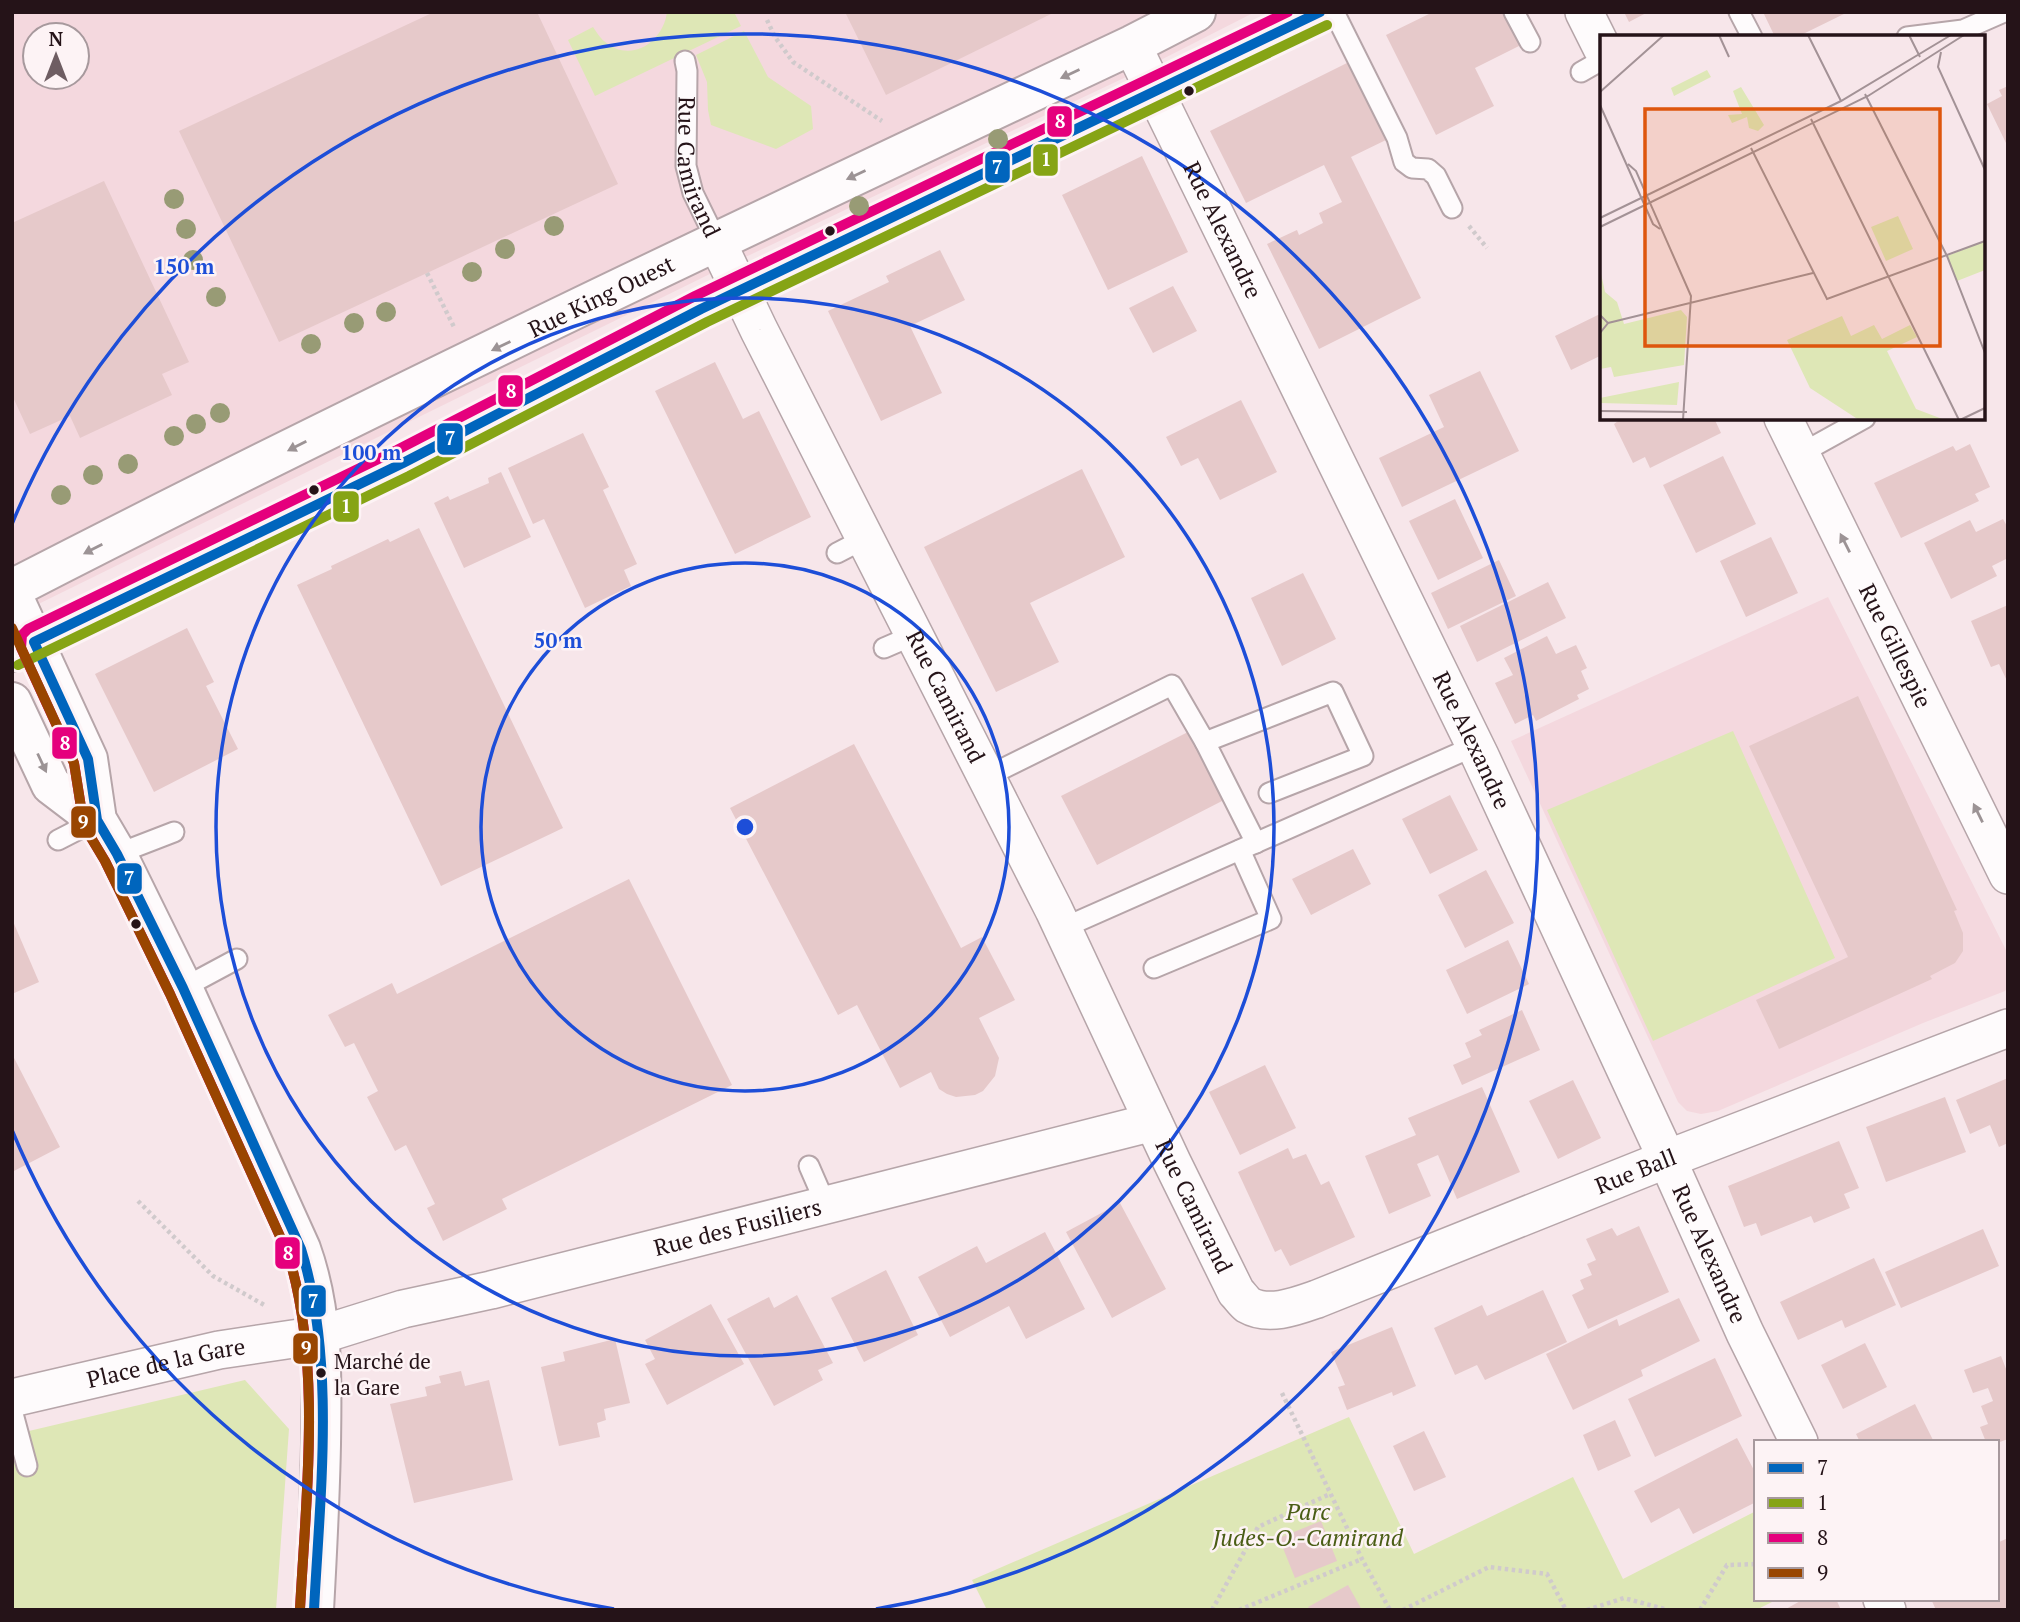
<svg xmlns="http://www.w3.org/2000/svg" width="2020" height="1622" font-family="'PT Serif',serif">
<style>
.built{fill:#f4d8de;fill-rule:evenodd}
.green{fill:#dee7b6}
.building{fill:#e6c9ca}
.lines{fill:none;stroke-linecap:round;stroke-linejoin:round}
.service-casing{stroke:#b6a5a9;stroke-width:23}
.minor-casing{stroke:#b6a5a9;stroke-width:40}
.secondary-casing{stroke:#b6a5a9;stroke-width:42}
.primary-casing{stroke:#b6a5a9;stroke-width:42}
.path{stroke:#d0cacc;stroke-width:4.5;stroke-dasharray:3.5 3.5;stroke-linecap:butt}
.service{stroke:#fefbfc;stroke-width:19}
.minor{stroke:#fefbfc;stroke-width:37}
.secondary{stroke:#fefbfc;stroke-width:38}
.primary{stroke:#fefbfc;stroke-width:38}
.bus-1-casing{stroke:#fdf3f5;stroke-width:16}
.bus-2-casing{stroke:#fdf3f5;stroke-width:16}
.bus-3-casing{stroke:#fdf3f5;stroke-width:16}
.bus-4-casing{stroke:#fdf3f5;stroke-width:16}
.bus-1{stroke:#0065bd;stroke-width:10}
.bus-2{stroke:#86a415;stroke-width:10}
.bus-3{stroke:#e5007d;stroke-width:10}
.bus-4{stroke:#994500;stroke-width:10}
.tree{fill:#989b75}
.oneway{fill:#9c9395}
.ring{fill:none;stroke:#1d4ed8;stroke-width:3.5}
.bus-dot{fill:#251318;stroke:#fdf3f5;stroke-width:2.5}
.labels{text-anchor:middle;stroke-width:5;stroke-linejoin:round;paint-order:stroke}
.bus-label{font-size:21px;fill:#251318;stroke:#fdf3f5;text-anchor:start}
.street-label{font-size:23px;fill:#251318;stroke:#fdf3f5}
.park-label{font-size:23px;font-style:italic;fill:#4a5d15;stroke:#fdf3f5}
.inset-road{fill:none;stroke:#a39296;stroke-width:2}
.view{fill:#de560d;fill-opacity:0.15;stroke:#de560d;stroke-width:3.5}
.inset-edge{fill:none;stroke:#251318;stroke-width:3.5}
.centre{fill:#1d4ed8;stroke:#fdf3f5;stroke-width:3.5}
.ring-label{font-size:21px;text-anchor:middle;font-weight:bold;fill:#1d4ed8;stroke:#fdf3f5;stroke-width:5;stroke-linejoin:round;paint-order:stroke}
.line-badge{stroke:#fdf3f5;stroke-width:2.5}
.badge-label{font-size:19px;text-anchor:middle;font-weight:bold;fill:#fff}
</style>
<rect width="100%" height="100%" fill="#f7e6ea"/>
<path class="built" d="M12,12H1255L1143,69L718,270L12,617ZM35,35H77V77H35Z
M1828,597L2008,954V986L2005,991L1923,1023L1718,1111L1701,1114L1687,1111L1678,1102L1511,741Z"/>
<path class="green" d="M667,12H734L741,26L595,96L568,40L593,27C596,31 600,38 604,41C630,64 663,43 667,12Z
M744,31L768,77L811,106L813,129L776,149L711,125L708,110L707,82L696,55Z
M1733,731L1835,958L1653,1041L1547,810Z
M245,1380L289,1429L276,1610H12V1435Z
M1349,1417L1414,1554L1573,1477L1623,1579L1756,1511V1599H1778L1756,1610H987L972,1580Z"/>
<path class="building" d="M434,12H537L618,184L279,342L179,131Z
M845,12H1055L886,95Z
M1433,12H1512L1527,42L1475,68L1494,106L1436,135L1386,35Z
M1624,12H1648L1629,22Z
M1763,12H1848L1797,37H1775Z
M1349,62L1388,139L1351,157L1421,298L1319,349L1267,244L1297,230L1299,235L1323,223L1319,213L1342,202L1324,165L1246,203L1210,131Z
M2008,86V142L2006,143L1987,104L2002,96L1999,90Z
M1142,156L1188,252L1108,290L1062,195Z
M104,181L189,362L162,374L172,395L80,438L70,416L30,434L12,395V223Z
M940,250L965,300L910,326L942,393L881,421L828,311L889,282L886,276Z
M1173,286L1197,331L1153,353L1129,308Z
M1602,313V355L1571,370L1555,336Z
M715,362L743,419L759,411L811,517L735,554L655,391Z
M1480,371L1519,451L1402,507L1379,458L1444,427L1429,395Z
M1241,400L1277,472L1220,500L1198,458L1181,466L1166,437Z
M1622,418H1714L1721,433L1650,468L1645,457L1633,463L1614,424Z
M583,433L609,487L603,490L637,564L624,570L631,586L585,608L544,519L533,524L508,468Z
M1970,444L1990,487L1975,494L1979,501L1901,538L1874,483L1953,446L1956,451Z
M1723,456L1756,524L1696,553L1663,485Z
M1082,469L1125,557L1030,603L1059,662L996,692L924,547Z
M501,472L531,537L464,568L434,503L448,496L450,500L489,483L488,478Z
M1455,499L1483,558L1438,580L1409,521Z
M2003,519L2008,528V558L1992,566L1997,576L1951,599L1924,543L1970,520L1976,532Z
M419,528L563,828L441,886L297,585L332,569L331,566L388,539L390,542Z
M1771,537L1798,593L1746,617L1720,561Z
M1499,560L1516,596L1448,629L1431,593Z
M1303,573L1336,639L1282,666L1251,598Z
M1548,582L1566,618L1477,662L1460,626Z
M2008,605V683L1999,664L1991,667L1971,621Z
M187,628L214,682L206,686L238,749L154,792L95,674Z
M1547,636L1556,654L1576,645L1587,668L1581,671L1589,689L1577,695L1579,699L1536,721L1533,715L1515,724L1495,683L1513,675L1504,658Z
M1858,696L1957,910L1954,911L1963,933V951L1955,963L1930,976L1932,979L1779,1049L1756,1000L1848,957L1749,746Z
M1188,732L1224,800L1097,865L1061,796Z
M854,744L961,948L982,937L1015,1000L979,1018L999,1058L995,1076L983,1091L975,1095L956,1097L947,1094L939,1089L931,1072L900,1088L857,1005L838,1015L730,808Z
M1450,795L1478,850L1430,874L1402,819Z
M1353,849L1371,884L1311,915L1292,879Z
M1486,870L1514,923L1465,948L1438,895Z
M629,879L732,1085L502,1199L507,1209L443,1241L427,1208L435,1204L406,1145L395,1151L367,1097L378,1091L354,1043L345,1047L328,1015L392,983L397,994Z
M12,919L39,982L12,994Z
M1508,940L1529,984L1467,1014L1446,970Z
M1522,1010L1540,1050L1462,1085L1453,1065L1471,1057L1465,1043L1482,1035L1479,1030Z
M12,1054L60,1147L12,1172Z
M1265,1065L1296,1128L1240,1155L1209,1092Z
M2008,1078V1143L1999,1147L1990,1125L1970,1134L1956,1100Z
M1573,1080L1601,1138L1558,1159L1529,1101Z
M1482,1087L1520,1172L1457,1199L1438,1155L1417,1164L1431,1196L1389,1214L1365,1156L1416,1135L1408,1118Z
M1945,1097L1966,1152L1886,1182L1866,1127Z
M1839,1141L1859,1188L1844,1194L1850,1208L1814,1223L1811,1216L1761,1236L1756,1223L1744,1227L1728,1186Z
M1288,1148L1293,1159L1306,1154L1321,1185L1329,1181L1355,1237L1290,1266L1281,1249L1275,1252L1238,1172Z
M1120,1203L1166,1289L1112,1318L1066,1232Z
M1639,1226L1669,1292L1588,1329L1572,1295L1584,1289L1580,1280L1592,1275L1587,1264L1596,1260L1586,1239L1612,1228L1617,1236Z
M1983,1229L1999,1266L1901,1308L1885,1272Z
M1045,1232L1085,1309L1026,1339L1009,1306L950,1337L918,1277L977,1246L986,1263Z
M1874,1258L1896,1305L1845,1328L1842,1320L1798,1340L1780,1302Z
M886,1270L918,1335L864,1362L831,1298Z
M1543,1290L1567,1342L1485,1380L1477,1365L1455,1375L1434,1328L1482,1305L1487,1316Z
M797,1295L833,1363L818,1370L823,1380L774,1406L727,1319L769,1297L774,1308Z
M1679,1298L1700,1341L1641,1370L1643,1376L1573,1410L1546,1354L1617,1319L1619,1326Z
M711,1304L744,1364L667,1405L645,1364L655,1359L645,1340Z
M1392,1327L1416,1386L1393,1396L1392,1392L1347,1410L1338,1387L1345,1385L1331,1352Z
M615,1339L630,1403L604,1409L606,1420L597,1423L600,1437L559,1446L541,1367L565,1361L563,1352Z
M1865,1343L1887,1387L1843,1409L1821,1365Z
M2001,1356L2008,1374V1439L1997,1443L1986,1442L1980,1427L1988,1424L1981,1406L1993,1401L1988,1388L1973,1393L1964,1370Z
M1715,1358L1742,1416L1655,1457L1628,1399Z
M461,1371L465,1386L489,1380L513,1480L414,1503L390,1404L427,1396L425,1387L441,1383L439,1376Z
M1915,1404L1934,1442H1860L1856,1434Z
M1615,1420L1631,1456L1598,1471L1583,1435Z
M1424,1431L1446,1477L1414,1491L1393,1446Z
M1737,1438L1756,1474V1502L1693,1534L1679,1508L1651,1523L1634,1491Z
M1321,1521L1337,1561L1295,1578L1279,1538Z
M2008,1538V1608L1936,1610L1931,1599H1997V1543Z
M1348,1585L1362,1610H1310L1308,1607Z
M1804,1599H1836L1841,1610H1784Z"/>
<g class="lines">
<defs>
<g id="service">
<path d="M1334,12L1397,138L1404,162L1412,168L1428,169L1436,176L1452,208"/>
<path d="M1514,12L1530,42"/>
<path d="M1739,12L1752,37"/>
<path d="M1907,37L1963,30L2004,12"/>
<path id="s1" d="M685,61L687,71L686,166L693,193L716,240"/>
<path d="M1581,72L1602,60"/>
<path d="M1800,454L1865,418"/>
<path d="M837,553L866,538"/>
<path d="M884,648L914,635"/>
<path d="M1205,742L1333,692L1363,756L1269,793"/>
<path d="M986,777L1172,685L1205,742L1256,843"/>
<path d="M58,840L97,820"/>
<path d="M117,854L174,832"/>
<path d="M1063,928L1475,746"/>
<path d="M1154,968L1271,919L1240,850"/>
<path d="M183,988L237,959"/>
<path d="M809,1166L826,1205"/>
<path d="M12,1410L27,1466"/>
</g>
<g id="minor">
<path d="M1584,12L1602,48"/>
<path id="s2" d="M1132,45L1480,756L1667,1159L1745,1333L1799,1442"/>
<path id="s3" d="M716,240L759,330L1054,910L1172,1162L1236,1292C1240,1296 1244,1302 1248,1305C1269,1317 1297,1306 1317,1299L1667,1159L2008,1028"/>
<path id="s4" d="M1783,418L2008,875"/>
<path id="s5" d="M12,1398L219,1350L320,1335L403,1309L491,1290L1153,1122"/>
<path d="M1882,1599L1887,1610"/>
</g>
<path id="secondary" d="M12,594L88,759L97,820L117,854L183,988L301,1249C324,1313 322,1377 321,1444C320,1499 317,1555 314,1610
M12,702L51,785L97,820"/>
<g id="primary">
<path id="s6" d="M12,589C381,399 756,222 1132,45L1196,12"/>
<path d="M12,652L403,463L701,309L1321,12"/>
</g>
</defs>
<use href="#service" class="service-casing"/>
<use href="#minor" class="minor-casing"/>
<use href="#secondary" class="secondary-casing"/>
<use href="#primary" class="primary-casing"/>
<path class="path" d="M767,20L775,37L793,62L882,121
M1469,226L1487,248
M427,273L455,329
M138,1201L213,1276L266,1306
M1282,1393L1362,1559L1390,1610
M1212,1610L1258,1527L1330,1494
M1239,1610L1362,1559
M1403,1610L1489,1567L1547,1574L1566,1610
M1587,1610L1624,1598L1668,1610
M1700,1610L1727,1565L1756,1564"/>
<use href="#service" class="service"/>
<use href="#minor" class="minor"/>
<use href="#secondary" class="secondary"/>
<use href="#primary" class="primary"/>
<defs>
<path id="bus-1" d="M34,642L403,463L701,309L1320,12
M34,642L88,759L97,820L117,854L183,988L301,1249C336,1361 320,1494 314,1610"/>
<path id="bus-2" d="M18,665L409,476L707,322L1327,25"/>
<path id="bus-3" d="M300,1609C306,1497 322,1362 288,1254L170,994L105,861L84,826L74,763L21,648L22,635L28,629L397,450L695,296L1288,12"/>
<path id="bus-4" d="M12,628L74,763L84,826L105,861L170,994L288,1254C322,1362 306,1497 300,1609"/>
</defs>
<use href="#bus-1" class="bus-1-casing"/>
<use href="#bus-2" class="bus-2-casing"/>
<use href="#bus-3" class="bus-3-casing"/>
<use href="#bus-4" class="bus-4-casing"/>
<use href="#bus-1" class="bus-1"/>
<use href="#bus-2" class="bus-2"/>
<use href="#bus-3" class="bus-3"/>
<use href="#bus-4" class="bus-4"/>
</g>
<g class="tree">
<circle cx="998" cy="139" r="10"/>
<circle cx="174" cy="199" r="10"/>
<circle cx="859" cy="206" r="10"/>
<circle cx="554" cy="226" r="10"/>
<circle cx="186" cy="229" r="10"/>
<circle cx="505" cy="249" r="10"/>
<circle cx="193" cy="260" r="10"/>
<circle cx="472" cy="272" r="10"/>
<circle cx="216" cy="297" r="10"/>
<circle cx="386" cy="312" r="10"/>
<circle cx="354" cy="323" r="10"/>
<circle cx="311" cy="344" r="10"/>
<circle cx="220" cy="413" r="10"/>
<circle cx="196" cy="424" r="10"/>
<circle cx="174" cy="436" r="10"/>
<circle cx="128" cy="464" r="10"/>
<circle cx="93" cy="475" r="10"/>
<circle cx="61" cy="495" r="10"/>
</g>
<defs><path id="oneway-solid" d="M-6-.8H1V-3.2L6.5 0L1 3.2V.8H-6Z" transform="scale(1.75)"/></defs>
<g class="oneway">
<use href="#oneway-solid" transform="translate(1070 74) rotate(155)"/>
<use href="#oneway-solid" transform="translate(856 175) rotate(155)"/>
<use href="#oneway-solid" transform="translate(501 346) rotate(154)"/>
<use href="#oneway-solid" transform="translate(297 446) rotate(153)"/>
<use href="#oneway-solid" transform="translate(1845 543) rotate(-117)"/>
<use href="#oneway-solid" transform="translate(93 549) rotate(153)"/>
<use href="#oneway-solid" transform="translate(42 763) rotate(65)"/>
<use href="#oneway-solid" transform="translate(1978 813) rotate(-116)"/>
</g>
<g class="ring">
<circle cx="745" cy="827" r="264"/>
<circle cx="745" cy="827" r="529"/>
<path d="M614 1609A793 793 0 0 1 12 1130M12 524A793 793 0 1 1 876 1609"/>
</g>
<g class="bus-dot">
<circle cx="1189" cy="91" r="6"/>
<circle cx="830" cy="231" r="6"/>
<circle cx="314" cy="490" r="6"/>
<circle cx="136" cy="924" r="6"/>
<circle cx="321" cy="1373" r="6"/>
</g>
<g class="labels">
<g class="bus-label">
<text x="334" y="1369">Marché de<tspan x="334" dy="26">la Gare</tspan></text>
</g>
<g class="street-label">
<text dy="8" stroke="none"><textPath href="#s1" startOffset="108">Rue Camirand</textPath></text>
<text dy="8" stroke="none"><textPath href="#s2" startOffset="206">Rue Alexandre</textPath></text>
<text dy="8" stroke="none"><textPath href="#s6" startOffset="658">Rue King Ouest</textPath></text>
<text dy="8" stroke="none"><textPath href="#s4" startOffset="254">Rue Gillespie</textPath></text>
<text dy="8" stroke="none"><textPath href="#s3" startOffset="511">Rue Camirand</textPath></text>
<text dy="8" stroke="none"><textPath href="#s2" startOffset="774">Rue Alexandre</textPath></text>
<text dy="8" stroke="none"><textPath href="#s3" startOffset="1606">Rue Ball</textPath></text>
<text dy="8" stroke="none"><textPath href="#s3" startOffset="1078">Rue Camirand</textPath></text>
<text dy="8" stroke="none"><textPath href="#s5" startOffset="746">Rue des Fusiliers</textPath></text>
<text dy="8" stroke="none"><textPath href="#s2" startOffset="1340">Rue Alexandre</textPath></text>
<text dy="8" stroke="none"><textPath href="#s5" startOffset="158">Place de la Gare</textPath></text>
</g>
<g class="park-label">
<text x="1308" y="1520">Parc<tspan x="1308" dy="26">Judes-O.-Camirand</tspan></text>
</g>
</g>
<g transform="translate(1600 35)">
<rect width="385" height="385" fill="#f7e6ea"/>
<path d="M107,35L111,42L74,61L71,53ZM141,52L164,90L158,96L149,93L147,82L132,88L128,80L142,79L133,56ZM298,181L313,214L286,226L271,192ZM385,206V235L357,246L347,221ZM0,234L5,257L17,267L24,289L81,275L87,282L84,330L14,342L11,332L0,334ZM242,281L251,301L274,290L282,304L310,290L317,302L287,316L316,374L345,385H259L210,353L187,305ZM79,347L77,370L0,368V363Z" fill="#dee7b6"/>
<path class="inset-road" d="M119,0L129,22M208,0L241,66M309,0L320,22M341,17L338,32L385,135M0,57L64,0M265,59L347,221L385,318M0,70L53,189L60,194M211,84L359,385M151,113L227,264L385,206M28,129L36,136L91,261L83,385M0,183L241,66L351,0M0,192L268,61L364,0M0,280L8,288L0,298M8,288L213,238M0,376L87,377M360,385L385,373"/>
<path class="view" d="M45,74H340V311H45Z"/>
<rect width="385" height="385" class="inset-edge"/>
</g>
<circle cx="745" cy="827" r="10" class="centre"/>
<g class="ring-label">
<text x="184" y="274">150 m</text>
<text x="371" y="460">100 m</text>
<text x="558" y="648">50 m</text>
</g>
<g class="line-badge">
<rect x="1046" y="105" width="27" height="33" rx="7" fill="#e5007d"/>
<rect x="1032" y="143" width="27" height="34" rx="7" fill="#86a415"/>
<rect x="984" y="150" width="27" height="34" rx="7" fill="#0065bd"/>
<rect x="497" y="374" width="27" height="34" rx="7" fill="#e5007d"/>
<rect x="436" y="422" width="28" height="34" rx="7" fill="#0065bd"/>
<rect x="332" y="490" width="28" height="33" rx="7" fill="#86a415"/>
<rect x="51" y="726" width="27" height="34" rx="7" fill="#e5007d"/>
<rect x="70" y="805" width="27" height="34" rx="7" fill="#994500"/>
<rect x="116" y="862" width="27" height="33" rx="7" fill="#0065bd"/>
<rect x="274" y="1236" width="27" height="34" rx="7" fill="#e5007d"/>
<rect x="300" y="1284" width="27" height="34" rx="7" fill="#0065bd"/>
<rect x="292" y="1332" width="27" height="33" rx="7" fill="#994500"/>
</g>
<g class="badge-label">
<text x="1060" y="128">8</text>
<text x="1046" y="166">1</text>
<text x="997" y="174">7</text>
<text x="511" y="398">8</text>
<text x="450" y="445">7</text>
<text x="346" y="513">1</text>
<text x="65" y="750">8</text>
<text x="83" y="829">9</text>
<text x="129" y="885">7</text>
<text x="288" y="1260">8</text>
<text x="313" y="1308">7</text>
<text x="306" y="1355">9</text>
</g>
<rect width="2020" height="1622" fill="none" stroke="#251318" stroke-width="28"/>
<rect x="1754" y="1440" width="245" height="161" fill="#fdf3f5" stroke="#a7999d" stroke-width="2"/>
<rect x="1768" y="1463" width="35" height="10" fill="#0065bd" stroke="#a7999d" stroke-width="2"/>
<text x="1817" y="1475" font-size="21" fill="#251318">7</text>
<rect x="1768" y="1498" width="35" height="10" fill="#86a415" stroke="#a7999d" stroke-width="2"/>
<text x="1817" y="1510" font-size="21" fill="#251318">1</text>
<rect x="1768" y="1533" width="35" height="10" fill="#e5007d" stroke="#a7999d" stroke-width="2"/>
<text x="1817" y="1545" font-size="21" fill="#251318">8</text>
<rect x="1768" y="1568" width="35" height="10" fill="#994500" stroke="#a7999d" stroke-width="2"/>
<text x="1817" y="1580" font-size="21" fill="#251318">9</text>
<g transform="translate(56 56)"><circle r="33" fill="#fdf3f5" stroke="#a7999d" stroke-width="2"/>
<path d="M0-5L12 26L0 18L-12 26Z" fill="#6e5d62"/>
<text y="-10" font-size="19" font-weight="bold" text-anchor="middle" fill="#251318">N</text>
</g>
</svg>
